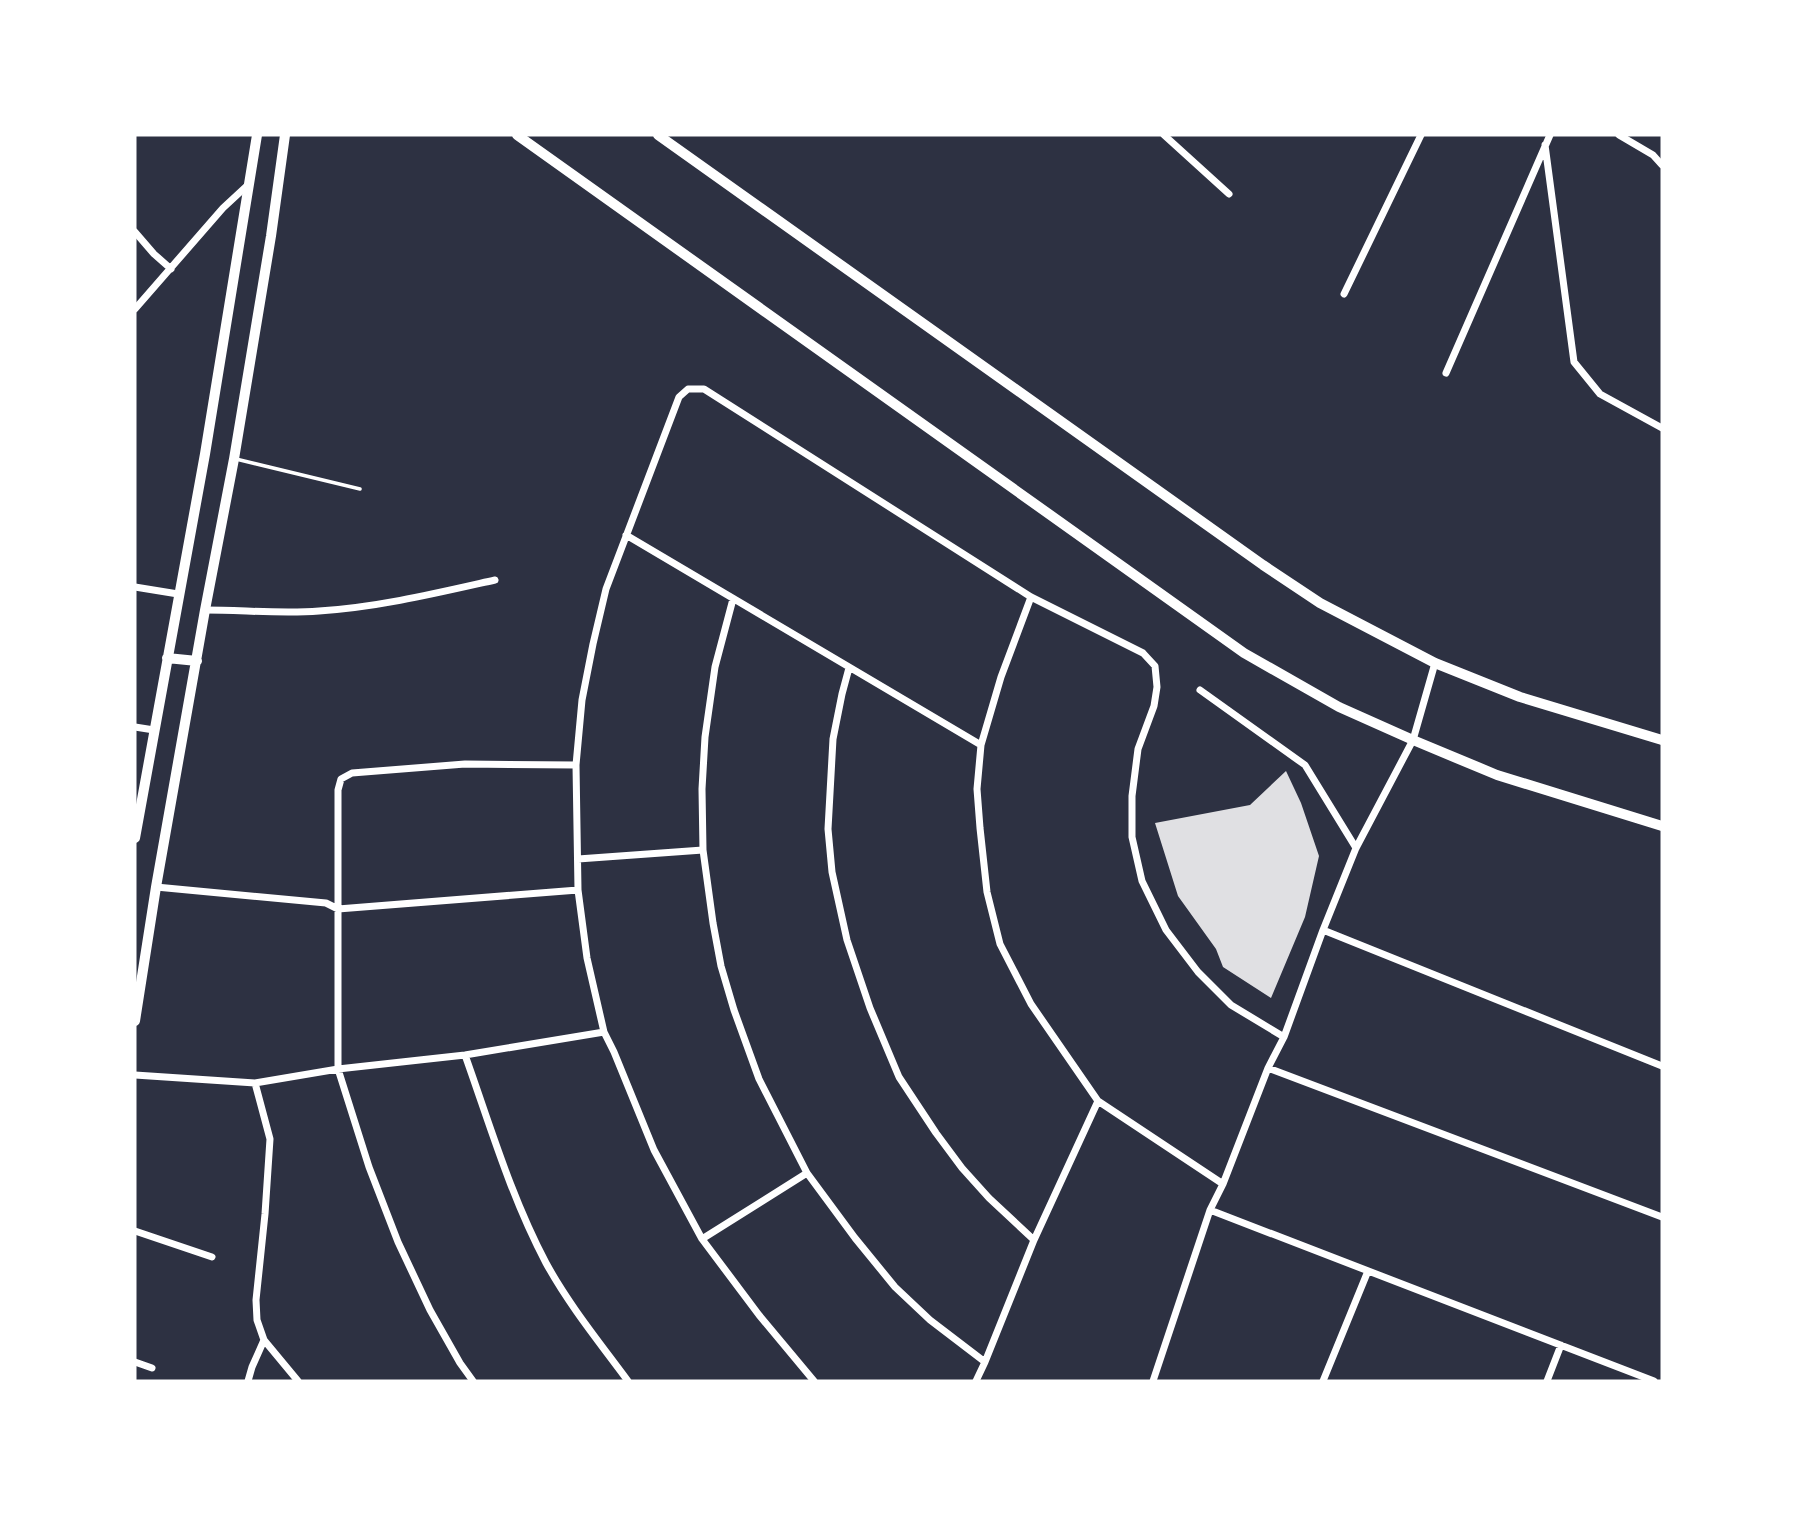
<svg xmlns="http://www.w3.org/2000/svg" width="1797" height="1516" font-family="Signika,sans-serif">
<style>
.building{fill:#e0e0e3}
.lines{fill:none;stroke-linecap:round;stroke-linejoin:round}
.service{stroke:#fff;stroke-width:3.5}
.minor{stroke:#fff;stroke-width:7}
.primary{stroke:#fff;stroke-width:10}
</style>
<rect width="100%" height="100%" fill="#2d3142"/>
<path class="building" d="M1286,771L1301,803L1319,856L1305,917L1271,998L1223,967L1216,949L1178,896L1155,823L1250,805Z"/>
<g class="lines">
<path class="service" d="M236,459L360,489"/>
<path class="minor" d="M1164,135L1229,194
M1619,135L1653,155L1662,165
M1545,145L1574,362L1600,394L1662,428
M135,232L154,254L171,269
M1344,294L1421,135
M135,309L223,208L250,183
M1446,373L1550,135
M626,535L981,745L1001,677L1031,597
M135,587L178,594
M733,599L715,667L705,737L702,789L703,850L713,923L721,966L734,1010L759,1079L807,1173L855,1238L895,1287L930,1320L985,1362L976,1381
M205,610C243,610 281,614 319,611C379,607 437,593 495,580
M849,668L842,694L833,739L828,829L832,872L847,940L870,1008L899,1077L936,1133L962,1168L989,1198L1034,1240L985,1362
M1200,690L1305,765L1356,848
M135,727L154,730
M981,745L977,789L980,828L987,892L1000,944L1031,1004L1098,1101L1223,1184
M578,859L703,850
M156,887L326,903L338,909L578,890
M1323,930L1662,1066
M465,1055C490,1125 511,1197 546,1263C569,1305 600,1343 628,1381
M1268,1068L1662,1217
M135,1075L255,1083L338,1069L465,1055L604,1032
M255,1083L270,1139L265,1214L256,1300L257,1320L264,1340L298,1381
M1210,1210L1654,1381
M135,1231L212,1257
M702,1239L807,1173
M1034,1240L1098,1101
M135,1362L152,1368
M248,1381L252,1367L264,1340
M473,1381L460,1363L430,1310L398,1242L369,1167L338,1069V790L341,779L352,773L465,764L576,765
M814,1381L759,1315L702,1239L654,1150L614,1052L604,1032L587,958L578,890L576,765L582,700L593,644L606,589L679,397L688,389H704L1031,597L1143,653L1155,666L1157,687L1154,706L1138,749L1132,796V837L1142,881L1166,930L1198,972L1231,1005L1284,1037
M1153,1381L1210,1210L1223,1184L1268,1068L1284,1037L1323,930L1356,848L1413,740L1435,663
M1323,1381L1368,1271
M1547,1381L1561,1345"/>
<path class="primary" d="M517,135L1244,653L1339,707L1413,740L1497,775L1662,826
M658,135L1263,565L1320,603L1435,663L1520,697L1662,740
M167,658L197,661
M135,838L205,454L257,135
M135,1021L156,887L205,610L234,459L271,236L285,135"/>
</g>
<rect width="1797" height="1516" fill="none" stroke="#ffffff" stroke-width="273"/>
</svg>
